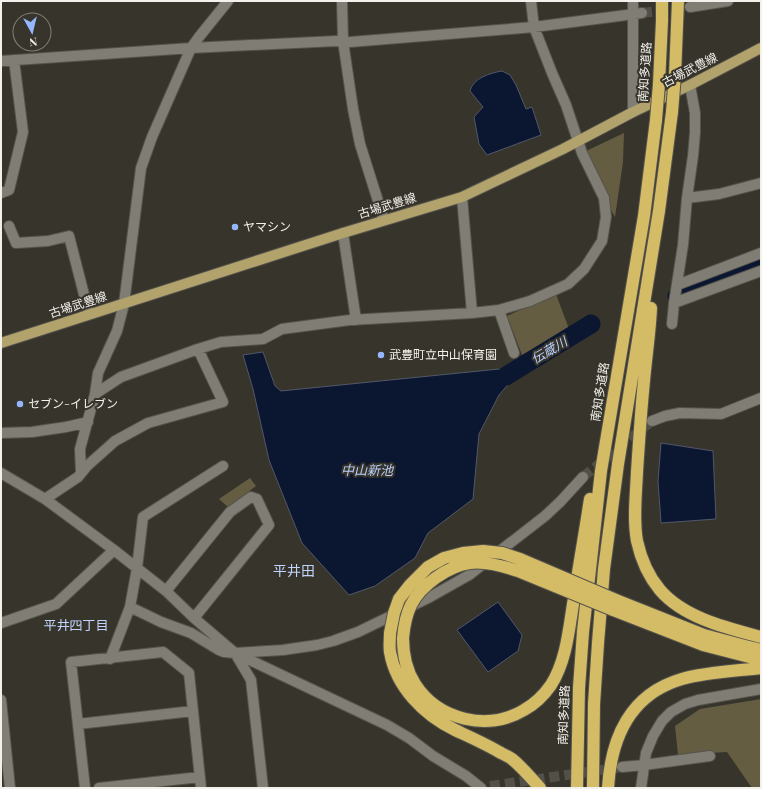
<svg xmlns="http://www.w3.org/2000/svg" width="762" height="789" font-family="'Playfair Display','Noto Sans JP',serif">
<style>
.green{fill:#655d42}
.water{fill:#0b1631;stroke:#515869}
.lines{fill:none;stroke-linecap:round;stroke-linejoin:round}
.river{stroke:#0b1631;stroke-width:19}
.minor-tunnel{stroke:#525048;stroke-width:10;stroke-dasharray:10 5;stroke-linecap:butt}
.minor-casing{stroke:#55534c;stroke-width:12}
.major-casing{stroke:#55534c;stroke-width:12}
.highway-casing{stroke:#55534c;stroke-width:14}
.minor{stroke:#807d74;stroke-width:10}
.major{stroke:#b2a26c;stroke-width:10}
.highway{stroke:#d4bb66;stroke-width:12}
.highway-bridge-casing{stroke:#55534c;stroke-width:14;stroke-linecap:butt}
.highway-bridge{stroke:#d4bb66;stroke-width:12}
.poi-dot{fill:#95b6fd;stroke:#36342b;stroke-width:1.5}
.labels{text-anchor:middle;stroke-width:4;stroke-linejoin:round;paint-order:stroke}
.street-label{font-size:12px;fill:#f3f1ec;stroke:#36342b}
.poi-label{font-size:12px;fill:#f3f1ec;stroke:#36342b;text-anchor:start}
.water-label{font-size:13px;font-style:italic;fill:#b9cffd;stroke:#36342b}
.neighbourhood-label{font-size:13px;fill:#c1d4fd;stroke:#36342b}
.quarter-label{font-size:14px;fill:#c1d4fd;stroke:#36342b}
</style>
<rect width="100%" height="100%" fill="#36342b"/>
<path class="green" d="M624,133L623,162L615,217L604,198L582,153Z
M556,294L569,329L522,355L507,316Z
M250,478L256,486L228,507L219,499Z
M761,699V788H752L727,752L678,755L675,726L700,709Z"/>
<path class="water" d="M502,71L510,75L516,85L526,109L532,107L541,135L487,155L479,144L474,117L483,107L470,91C473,78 490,73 502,71Z
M263,352L275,386L281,391L499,369L511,381L499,395L479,434L473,499L428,533L415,558L375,586L349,595L302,543L269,460L253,389L243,355Z
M661,443L713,451L716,519L661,523L658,481Z
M498,602L522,635L518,651L488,672L457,630Z"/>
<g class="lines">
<path class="river" d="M677,296L761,263
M506,376L591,324"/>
<path class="minor-tunnel" d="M642,13L690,7
M583,477L652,421
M490,786L622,767"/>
<defs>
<path id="minor" d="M342,1L343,41L353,109L360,144L384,220
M690,7L728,1
M1,61L191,48L336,41L350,42L534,27L642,13
M633,112V1
M1,193L9,190L23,132L14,60
M462,197L472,313
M687,198L719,194L761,183
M9,226L16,243L48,241L69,236L89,314
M343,233L356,320
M677,285L761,253
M674,303L761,271
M499,310L514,353
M672,324L674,303L683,245L687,198L693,156L695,133V113L690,85
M95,394L121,377L198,349L221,342L263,339L282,329L350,320L472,313L499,310L530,301L568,284L584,269L602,241L606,217L604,198L582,153L566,105L552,73L534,27L531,1
M652,421L665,416L680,413L721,414L761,398
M1,433L32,432L66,427L88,422
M1,473L45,499L114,550L166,591L194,618L235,653L387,725L409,738L433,756L466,776L481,788
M81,473L80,449L95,394L98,373L117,331L124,304L141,168L152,137L191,48L199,37L228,1
M45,499L78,477L87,466L115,441L148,423L223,402L198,349
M166,591L230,512L251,497L257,499L269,525L194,618
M130,607L161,622L191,633L219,650L224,652L235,653L283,650L317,645L333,641L358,632L430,597L469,575L545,516L560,502L583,477
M1,623L56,604L114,550
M235,653L251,680L263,788
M110,659L130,607L137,568L143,517L223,466
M1,700L10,788
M78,724L193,711
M622,767L644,765L710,756
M85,788L71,662L163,652L189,673L201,788
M99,788L200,777
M641,788L646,753L653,736L662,721L671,712L685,704L698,700L761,689"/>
<path id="major" d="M1,343L343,233L462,197L563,149L633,112L690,85L761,48"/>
<path id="highway" d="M675,75L678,1
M659,84L662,21V1
M651,308C650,332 646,357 644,381C641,411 639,441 637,472C636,495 633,519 637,541C641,559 649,577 660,590C684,618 727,628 761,637
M616,600L704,635L745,646L761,650
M613,610L703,645L761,660
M390,633C390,639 389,646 390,652C396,687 424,715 455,730C470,737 486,744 501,753C505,755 509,757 512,759C522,767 531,778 540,788
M403,638C403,653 406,670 415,684C438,720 488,732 524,710C535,704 544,695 551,685C567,660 569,627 574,598C579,565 585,532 590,499
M577,788L579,688L583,632L601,471L644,216L656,120
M593,788L594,704L598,643L604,569L618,464L659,211L672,112
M608,788C611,738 630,694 682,679C707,672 735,671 761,668"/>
</defs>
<use href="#minor" class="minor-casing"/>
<use href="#major" class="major-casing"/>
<use href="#highway" class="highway-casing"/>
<use href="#minor" class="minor"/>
<use href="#major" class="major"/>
<use href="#highway" class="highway"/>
<defs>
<path id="highway-bridge" d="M672,112L675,75
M656,120L659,84
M390,633L394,613L399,599L410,585L428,567L444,558L463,553L483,551L502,553L520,559L616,600
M403,638C404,627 406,615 411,605C421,585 448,566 470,563C486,561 503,566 518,571L613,610"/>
</defs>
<use href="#highway-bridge" class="highway-bridge-casing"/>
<use href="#highway-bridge" class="highway-bridge"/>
</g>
<g class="poi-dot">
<circle cx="235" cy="227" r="4"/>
<circle cx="381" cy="355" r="4"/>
<circle cx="20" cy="404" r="4"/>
</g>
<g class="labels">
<g class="street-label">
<text transform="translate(690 70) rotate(-27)" y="4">古場武豊線</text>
<text transform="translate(645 72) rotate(-86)" y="4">南知多道路</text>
<text transform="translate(387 206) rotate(-17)" y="4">古場武豊線</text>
<text transform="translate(78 305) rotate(-18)" y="4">古場武豊線</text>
<text transform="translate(600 392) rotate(-81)" y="4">南知多道路</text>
<text transform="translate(564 715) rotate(-88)" y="4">南知多道路</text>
</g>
<g class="poi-label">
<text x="243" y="231">ヤマシン</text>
<text x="389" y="359">武豊町立中山保育園</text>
<text x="28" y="408">セブン-イレブン</text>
</g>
<g class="water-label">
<text transform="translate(549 350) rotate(-31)" y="5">伝蔵川</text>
<text x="367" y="475">中山新池</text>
</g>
<g class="neighbourhood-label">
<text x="76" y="630">平井四丁目</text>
</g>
<g class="quarter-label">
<text x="294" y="576">平井田</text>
</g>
</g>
<rect width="762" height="789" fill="none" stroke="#f3f1ec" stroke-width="4"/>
<g transform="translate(32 32) rotate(172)"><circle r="19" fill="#36342b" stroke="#828078"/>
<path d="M0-3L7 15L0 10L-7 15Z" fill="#95b6fd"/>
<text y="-6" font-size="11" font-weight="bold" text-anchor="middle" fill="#f3f1ec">N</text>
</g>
</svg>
